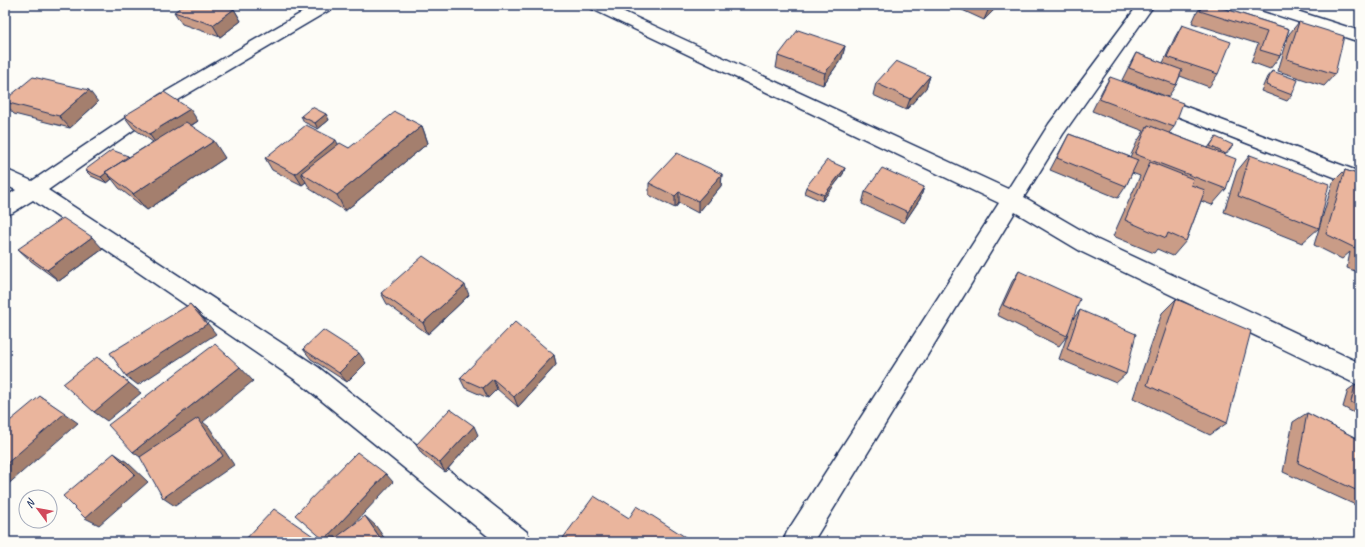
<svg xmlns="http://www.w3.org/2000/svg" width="1365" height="547" font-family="Caveat,sans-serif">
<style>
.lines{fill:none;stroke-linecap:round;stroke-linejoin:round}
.street-casing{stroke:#1b2f5e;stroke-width:3}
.street{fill:#fdfcf7;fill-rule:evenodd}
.wall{fill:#c99c87;stroke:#1b2f5e}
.shaded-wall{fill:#a47f6e;stroke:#1b2f5e}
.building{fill:#eab59d;stroke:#1b2f5e}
</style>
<rect width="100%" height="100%" fill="#fdfcf7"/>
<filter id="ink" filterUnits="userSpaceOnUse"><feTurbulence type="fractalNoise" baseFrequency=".025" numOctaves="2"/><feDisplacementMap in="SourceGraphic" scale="8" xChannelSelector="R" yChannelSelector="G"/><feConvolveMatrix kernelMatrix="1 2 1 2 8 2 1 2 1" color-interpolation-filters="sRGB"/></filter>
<g filter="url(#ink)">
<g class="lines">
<defs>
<path id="street" d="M315,5H335L333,8L172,103L48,190L318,367L527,532L531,542H495L300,383L33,200L12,213L5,215V197L16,190L5,185V169L32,181L160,95Z
M588,5H609L1008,189L1049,124L1138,5H1154L1063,134L1024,197L1098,240L1360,363V386L1082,252L1015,212L813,542H783L787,532L999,203L590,8Z
M1253,5H1278L1360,31V42L1255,8Z
M1152,94L1360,172V187L1146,104L1143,100L1146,96Z"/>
</defs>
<use href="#street" class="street-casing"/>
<use href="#street" class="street"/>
</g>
<path class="wall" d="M536,5H551L547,9Z
M962,5H999L984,20L960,9Z
M1202,5H1213L1289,29L1280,56L1270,69L1251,62L1258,44L1192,23L1196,14Z
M234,9L241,21L220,37L182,24L174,12Z
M1299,22L1335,74L1324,86L1278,71L1289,34Z
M1182,25L1218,74L1209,87L1180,76L1176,85L1168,97L1122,80L1129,66L1136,53L1163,63L1175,37Z
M845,46L842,58L823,85L776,68L778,56Z
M1272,71L1292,95L1287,101L1261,91L1267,77Z
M930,76L926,88L906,110L873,95L876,83Z
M1110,77L1174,127L1169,133L1208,148L1216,137L1225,154L1226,189L1212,205L1201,201L1186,241L1173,256L1157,249L1154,253L1113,236L1140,176L1132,173L1126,186L1118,198L1050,170L1069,134L1130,157L1137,142L1144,131L1092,111L1103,89Z
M5,100L98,102L70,128L14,114L5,104Z
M326,114L329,120L318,129L304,122L301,116Z
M124,116L198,121L191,126L225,158L147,210L119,188L112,179L107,183L91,176L85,170L128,156L129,157L153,142L133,128Z
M422,126L428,143L345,211L310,189L306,182L302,185L272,170L265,158L338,144L349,148Z
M1250,155L1319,228L1302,243L1224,212L1237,171Z
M845,168L843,174L822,201L804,193L806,187Z
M1345,170L1360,175V273L1347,268L1350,252L1342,259L1314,245L1333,182Z
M722,174L721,186L698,213L679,203L675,208L649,195V183Z
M924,187L920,199L904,223L862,204L865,192Z
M18,249H103L59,281L31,261Z
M1019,271L1073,319L1080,310L1126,374L1116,383L1059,359L1067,336L1059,346L997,315L1012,282Z
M381,293L469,295L428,334L387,304Z
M1176,299L1227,423L1210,435L1133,398L1162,313Z
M303,349L366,363L347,382L311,359Z
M554,355L556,365L518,407L497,389L488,398L465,388L460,378Z
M1355,385L1360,388V416L1343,407L1348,390Z
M1307,413L1360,440V507L1283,472L1293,422Z
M478,435L445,472L422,454L416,445Z"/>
<path class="shaded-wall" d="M547,5H551L547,9Z
M991,5H999L984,20L989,8Z
M234,9L241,21L220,37L213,25Z
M845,46L842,58L823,85L825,73Z
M930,76L926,88L906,110L910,99Z
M89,90L98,102L70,128L59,116Z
M190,109L198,121L158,146L149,134Z
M326,114L329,120L318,129L315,123Z
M422,126L428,143L345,211L337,195Z
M336,140L342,152L301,173L306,182L302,185L295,174Z
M214,141L225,158L147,210L133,194Z
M845,168L843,174L822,201L824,195Z
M106,173L112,179L107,183L101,177Z
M722,174L721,186L698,213V201Z
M924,187L920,199L904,223L908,212Z
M679,192V203L675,208V196Z
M92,237L103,249L59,281L47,270Z
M465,285L469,295L428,334L423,323Z
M190,304L200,314L216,334L138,385L126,376Z
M359,353L366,363L347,382L339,373Z
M554,355L556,365L518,407L514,397Z
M97,357L141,393L107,421L94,412Z
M240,367L253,381L203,422L209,427L234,465L175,506L163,498L150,464L133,452Z
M493,379L497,389L488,398L483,388Z
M40,396L78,423L5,487V465Z
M474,426L478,435L445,472L440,463Z
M114,453L127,462L148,482L99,525L85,518Z
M386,474L393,482L337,542H327L324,540Z
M365,516L376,526L387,542H383Z
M316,538L321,542H312Z"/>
<path class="building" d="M184,5H222L234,9L213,25L174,12Z
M983,5H991L989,8Z
M1202,5H1213L1289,29L1280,56L1260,50L1267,32L1200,11Z
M1299,22L1344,36L1335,74L1287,59Z
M1182,25L1231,42L1218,74L1167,57Z
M798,30L845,46L825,73L778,56Z
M1136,53L1182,70L1176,85L1129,68Z
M896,61L930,76L910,99L876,83Z
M1272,71L1298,80L1292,95L1266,85Z
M33,77L89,90L59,116L5,102V100Z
M1110,77L1183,103L1174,127L1099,99Z
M164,92L190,109L149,134L124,116Z
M312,107L326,114L315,123L301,116Z
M395,112L422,126L337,195L301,173L340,143L349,148Z
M186,122L214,141L133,194L105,172Z
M306,125L336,140L295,174L265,158Z
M1148,125L1236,159L1226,189L1135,154Z
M1069,134L1138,160L1126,186L1057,158Z
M1216,137L1233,145L1226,154L1210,146Z
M112,150L128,156L121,162L105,172L106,173L101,177L85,170Z
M677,153L722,174L698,201L679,192L675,196L649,183Z
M1250,155L1329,184L1319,228L1238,196Z
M827,160L845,168L824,195L806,187Z
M1150,162L1193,179L1191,185L1205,190L1186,241L1168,233L1166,238L1125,220Z
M882,168L924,187L908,212L865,192Z
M1345,170L1360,175V234L1355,248L1326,234Z
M63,218L92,237L47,270L18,249Z
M423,256L465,285L423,323L381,293Z
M1019,271L1080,299L1067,336L1003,305Z
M1176,299L1251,331L1227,423L1147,385Z
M190,304L207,324L126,376L110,353Z
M1080,310L1136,334L1126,374L1067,349Z
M515,322L554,355L514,397L493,379L483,388L460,378Z
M323,330L359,353L339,373L303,349Z
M215,344L240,367L133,452L108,425Z
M97,357L129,383L94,412L63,384Z
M1355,385L1360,388V407L1351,402Z
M40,396L65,413L5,465V425Z
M450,409L474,426L440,463L416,445Z
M1307,413L1360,440V492L1298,463Z
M198,418L223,456L163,498L140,457Z
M357,452L386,474L324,540L295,515Z
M114,453L135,474L85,518L63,496Z
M594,496L629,518L637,506L693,542H569L563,538Z
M274,509L316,538L312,542H243Z
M365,516L383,542H330Z
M466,538L469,542H462Z"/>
</g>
<rect width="1365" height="547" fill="none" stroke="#fdfcf7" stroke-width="20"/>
<rect x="10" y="10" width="1345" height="527" fill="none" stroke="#1b2f5e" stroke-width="1.5" filter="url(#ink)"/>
<g transform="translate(38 509) rotate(302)"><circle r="19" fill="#fdfcf7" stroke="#a3aaba"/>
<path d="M0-3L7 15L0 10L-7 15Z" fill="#d1495b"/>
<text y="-6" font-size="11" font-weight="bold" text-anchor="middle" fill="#1b2f5e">N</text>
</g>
</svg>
